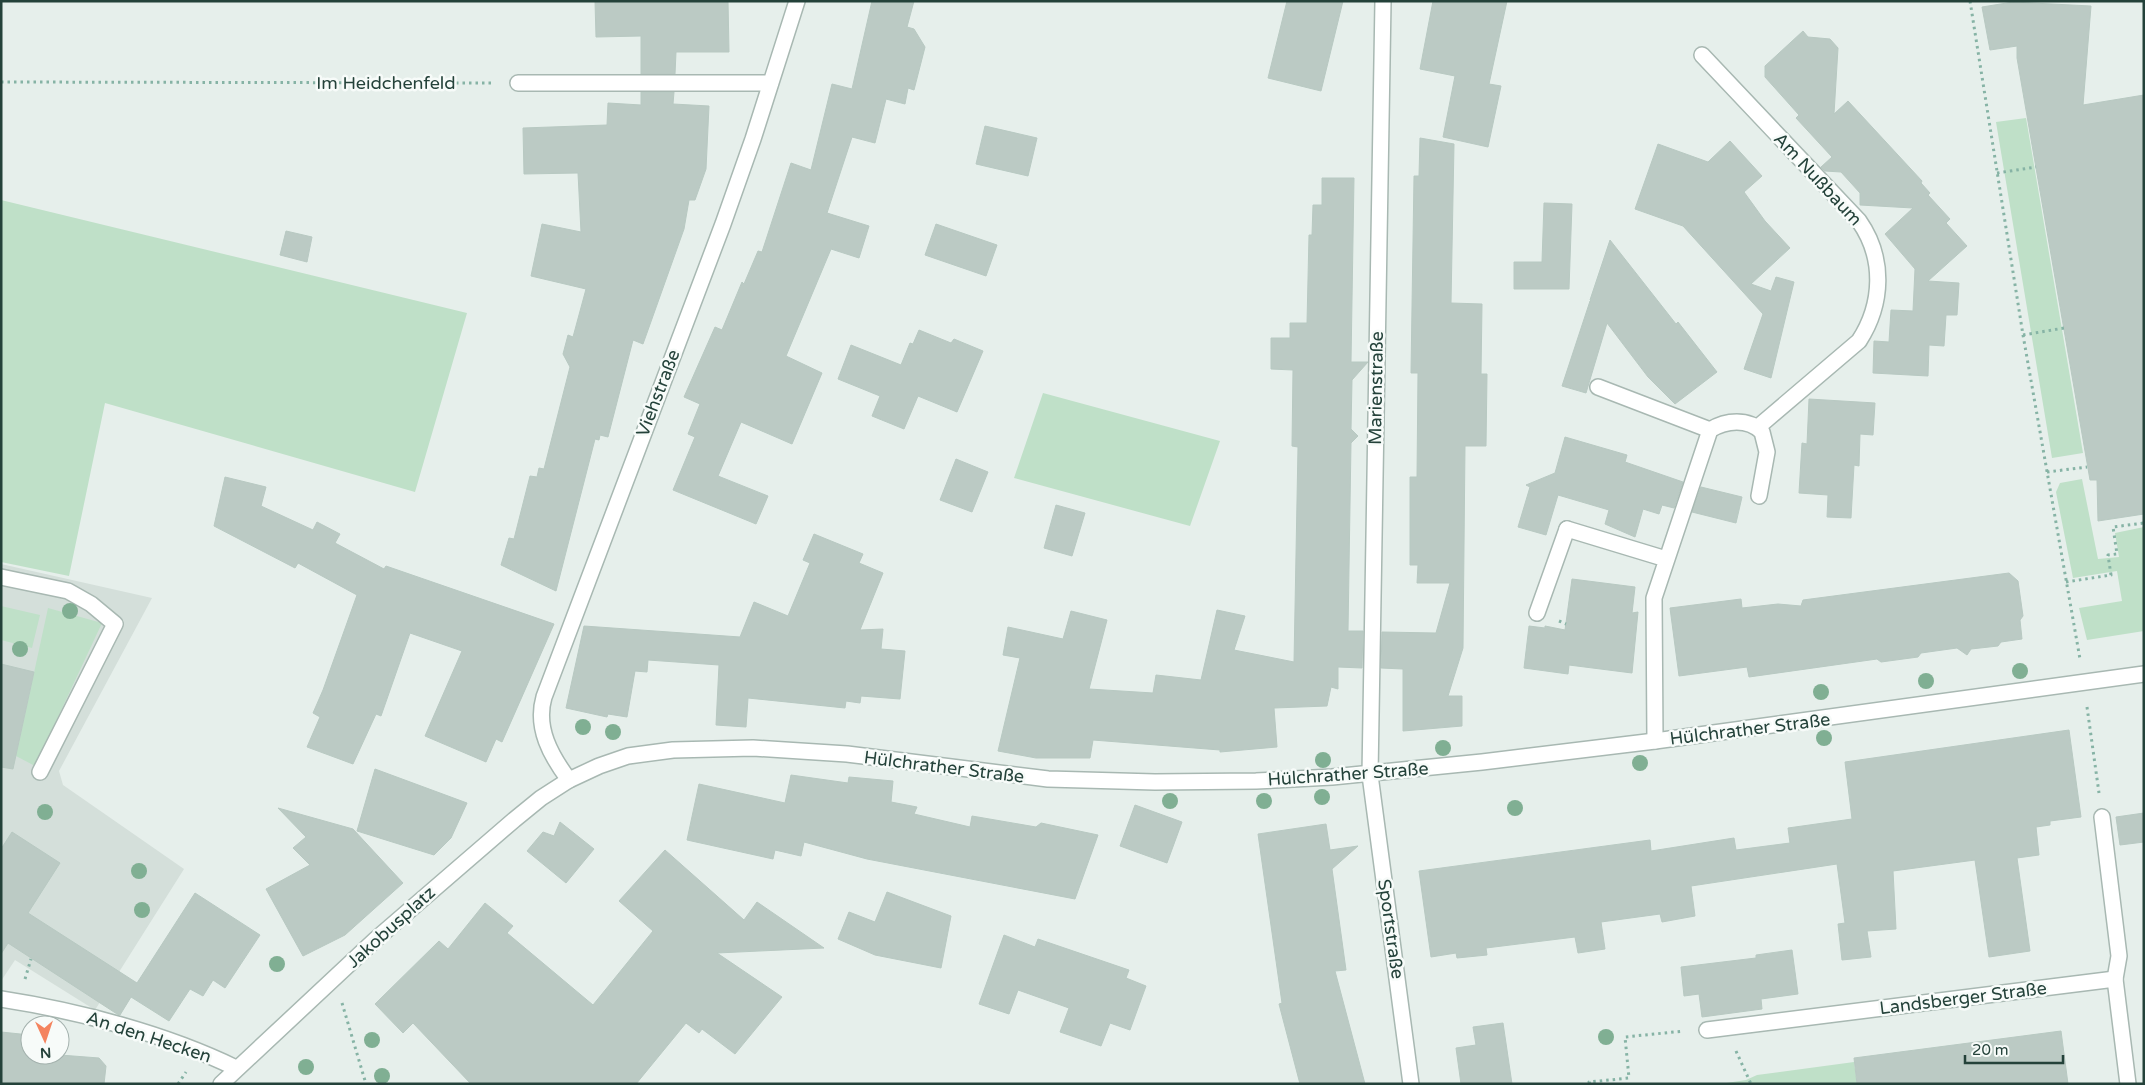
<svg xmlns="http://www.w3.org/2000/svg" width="2145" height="1085" font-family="'Varela Round',sans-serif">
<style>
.built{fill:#d4dfda}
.green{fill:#bfe0c8}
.building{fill:#bbcac4;stroke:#b8c9c2}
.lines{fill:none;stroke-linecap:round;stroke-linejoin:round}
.service-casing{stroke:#a8b8b2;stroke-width:18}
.minor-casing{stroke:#a8b8b2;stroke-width:18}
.tertiary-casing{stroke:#a8b8b2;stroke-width:18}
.path{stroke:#86b3a5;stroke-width:3;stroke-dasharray:2.5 4;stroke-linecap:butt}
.service{stroke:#fff;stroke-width:15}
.minor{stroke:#fff;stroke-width:15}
.tertiary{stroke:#fff;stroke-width:15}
.tree{fill:#80af93}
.labels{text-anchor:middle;stroke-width:5;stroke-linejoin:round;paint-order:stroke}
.street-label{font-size:18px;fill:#24423a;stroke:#f7fbf9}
</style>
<rect width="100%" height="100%" fill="#e6efeb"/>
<path class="built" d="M1,564L152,598L59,771L63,785L184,869L95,1010L15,960L1,981Z"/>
<path class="green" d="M2026,118L2083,453L2052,458L1996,122Z
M1,200L467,313L415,492L105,403L69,576L1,562Z
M1043,393L1220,441L1190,526L1014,478Z
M2082,479L2098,559L2119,557L2115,533L2144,527V631L2087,640L2079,608L2122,601L2117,571L2073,578L2056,492L2060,483Z
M1,606L40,615L32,648L1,640Z
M48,608L102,623L35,766L16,756Z
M1854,1062L1857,1084H1720L1746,1080L1757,1075Z"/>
<path class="building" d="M595,1H728L729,52H676L675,74H641V36L596,37Z
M872,1H914L907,27L914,29L925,47L914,90L908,88L905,104L886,99L875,143L852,137L827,213L869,226L859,258L831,249L786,356L822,373L792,444L741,422L718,476L768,496L756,524L673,490L695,437L688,434L700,404L684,397L715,327L722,330L742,282L744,284L758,251L762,252L791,163L811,170L832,84L852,89Z
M1287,1H1343L1321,91L1268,78Z
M1433,1H1507L1489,84L1501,86L1488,147L1443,137L1455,76L1420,69Z
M2013,2L2091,6L2083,105L2144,95V514L2098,521L2097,480H2090L2017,58V46L1990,50L1982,7Z
M1803,31L1808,37L1830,39L1838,48L1834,114L1848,101L1922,181L1921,183L1930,193L1928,195L1950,219L1946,223L1967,246L1928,281L1959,283L1957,315H1946L1944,346L1929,345L1928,376L1873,373L1874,341L1889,342L1891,310L1913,311L1915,269L1885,234L1913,208L1860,205V193L1841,172L1825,171L1821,167L1832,157L1796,118L1799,115L1765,77V66Z
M641,92H674L673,104L709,106L706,169L695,200H689L684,229L643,344L633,340L608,437L600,435L599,440L595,439L556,591L501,565L509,538L514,539L530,476L537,477L539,468L544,469L570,367L563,354L568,335L573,337L586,289L531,276L542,224L581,232L578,173L524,174L523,128L607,125L608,103L641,105Z
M985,126L1037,138L1028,176L976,164Z
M1420,138L1454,144L1451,303L1482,304L1481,374H1487L1486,446H1465L1463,648L1448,696H1462V726L1403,731V669L1381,668L1382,632L1436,633L1450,583H1417L1418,565H1410V477H1417L1418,373H1411L1414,176H1419Z
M1730,141L1762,176L1744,192L1765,221L1790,248L1751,284L1771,291L1776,277L1794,282L1771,378L1744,369L1763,314L1683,226L1635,209L1658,144L1708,162Z
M1322,178H1354L1351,362H1368L1352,380L1351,429L1358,436L1351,443L1348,631H1363L1362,668L1338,667V689L1331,687L1327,706L1274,708L1277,747L1220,752V750L1093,740L1090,758H1036L998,751L1020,658L1003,655L1008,627L1063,639L1071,611L1107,620L1089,689L1153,693L1156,675L1201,680L1217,610L1245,616L1234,650L1294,662L1298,447L1292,446L1293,370L1271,369V338H1290V323H1307L1309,235H1312L1313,205H1322Z
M1544,203L1572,204L1569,289H1514V262H1542Z
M936,224L997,245L986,276L925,255Z
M286,231L312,237L307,262L280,255Z
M1610,240L1676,324L1678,322L1717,372L1675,404L1648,377L1607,323L1586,393L1562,386L1590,301H1591L1590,300Z
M919,330L951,343L954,339L983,351L957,412L918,396L904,429L872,416L880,396L838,379L851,345L901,365L910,343L913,344Z
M1809,399L1875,403L1873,435L1860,434L1859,466L1854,465L1851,518L1827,517L1828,495L1799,493L1802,443L1807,444Z
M1565,437L1627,455L1625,462L1683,482L1674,508L1662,505L1659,514L1643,509L1635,537L1605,524L1609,510L1558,495L1546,535L1518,527L1530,487L1526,485L1555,473Z
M956,459L988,472L972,512L940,500Z
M225,477L266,487L261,506L313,530L317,522L340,534L335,543L384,569L386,566L554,624L502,742L496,739L486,762L425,736L462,651L410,633L381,716L376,714L353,764L307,747L320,717L313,713L323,690L357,595L298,563L295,568L214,526Z
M1701,487L1742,497L1736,523L1692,512Z
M1056,505L1085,513L1072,556L1044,548Z
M814,534L863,554L859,563L883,573L860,630L883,629L881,649L905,651L900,699L861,696L860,703L846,701L845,708L748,698L746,727L716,725L719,665L648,660L647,672L635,671L627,717L608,714L607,717L566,708L584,626L740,637L754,602L788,616L810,563L803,560Z
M2009,573L2018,581L2023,616L2020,620L2022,639L2001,642L1998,646L1971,649L1967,655L1957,648L1921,653L1918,657L1881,662L1877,659L1749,677L1747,667L1679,676L1670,608L1741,599L1742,608L1778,604L1801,606L1803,600Z
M1572,579L1635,587L1632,613L1638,612L1632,673L1569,665L1568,674L1524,668L1529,626L1545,628V626L1565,630Z
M1,664L34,672L13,769L1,767Z
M2069,730L2081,817L2050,821V825L2036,827L2039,855L2017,858L2030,951L1989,957L1975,860L1893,871L1896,929L1867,931L1871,957L1842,960L1838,924L1845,923L1837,864L1691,886L1695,916L1662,922L1660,914L1601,922L1605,949L1578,953L1575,937L1486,948L1487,955L1457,958L1456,953L1431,957L1419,871L1650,840L1651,851L1734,838L1736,850L1790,843L1788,828L1852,819L1845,762Z
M375,769L467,803L451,838L434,855L357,831Z
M791,775L848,783L849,777L893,781L891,802L917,807L914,814L970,827L972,816L1036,827L1041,823L1098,835L1075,899L867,859L804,842L801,856L775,850L773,859L687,840L699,784L785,803Z
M1135,805L1182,822L1167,863L1120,846Z
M278,808L353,829L403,883L345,935L303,956L266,889L310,865L293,848L306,837Z
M2144,813V842L2120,845L2116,817Z
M560,822L594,849L566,883L527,851L543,832L554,836Z
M1326,824L1330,850L1358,846L1332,869L1346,970L1335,971L1365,1084H1300L1279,1004L1282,1003L1258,834Z
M12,832L60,863L28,913L137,983L195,893L260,935L225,988L213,980L203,996L190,989L169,1021L131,997L120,1015L117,1014L8,943L1,954V849Z
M665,850L744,920L757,902L824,948L717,953L782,997L735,1054L702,1029L699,1033L686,1023L636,1084H471L413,1023L403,1033L375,1004L439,941L448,949L485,903L513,926L507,933L593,1005L653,931L619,901Z
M887,892L951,916L941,968L875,955L838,939L849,912L875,922Z
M1004,935L1035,947L1038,939L1129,970L1126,978L1146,986L1130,1030L1110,1023L1101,1046L1060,1032L1069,1008L1018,990L1009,1014L979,1004Z
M1792,950L1798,994L1761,999L1762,1009L1702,1017L1699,994L1684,996L1681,967L1756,958V955Z
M1503,1023L1512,1084H1461L1456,1048L1476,1045L1473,1027Z
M2061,1031L2068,1084H1857L1854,1058Z
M1,1032L30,1035V1055H60L99,1058L106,1066L104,1084H1Z"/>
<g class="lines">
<defs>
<path id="service" d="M1,577L68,591L91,604L115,624L40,772
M1537,613L1567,529
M2102,817L2119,956L2115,979"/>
<path id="minor" d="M1383,1L1370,775L1411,1084
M1702,55L1859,221C1885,258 1883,304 1859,341L1758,427
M518,83H771
M1598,387L1710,430
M1567,529L1666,559
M1655,741L1654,598L1710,430C1726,420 1748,418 1762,432L1767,452L1759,496
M569,780C551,756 535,728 544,697L723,224L753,139L797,1
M1,999C79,1011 166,1034 236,1068
M1707,1030L2115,979L2128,1084"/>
<path id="tertiary" d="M221,1084L375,940L514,820L541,798L569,780L599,766L628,756L673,750L753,748L847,754L1048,779L1155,782L1256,781L1332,777L1482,762L1655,741L2144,674"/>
</defs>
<use href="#service" class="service-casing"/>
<use href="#minor" class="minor-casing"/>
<use href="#tertiary" class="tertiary-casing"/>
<path class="path" d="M1970,1L2023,335L2080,659
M1,82L495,83
M1997,173L2036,167
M2023,335L2064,328
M2047,472L2087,467
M2066,582L2111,575L2108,555L2117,554L2113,527L2144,523
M1559,621L1566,624
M2087,707L2099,793
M25,979L31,959
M342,1003L366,1084
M1736,1051L1751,1084
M178,1084L186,1072
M1590,1084L1589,1082L1629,1078L1625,1037L1684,1031"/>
<use href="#service" class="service"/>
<use href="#minor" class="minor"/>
<use href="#tertiary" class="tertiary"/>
</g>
<g class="tree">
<circle cx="70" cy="611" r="8"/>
<circle cx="20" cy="649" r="8"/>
<circle cx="2020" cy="671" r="8"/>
<circle cx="1926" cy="681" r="8"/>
<circle cx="1821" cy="692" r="8"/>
<circle cx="583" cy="727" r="8"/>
<circle cx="613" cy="732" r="8"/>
<circle cx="1824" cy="738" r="8"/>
<circle cx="1443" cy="748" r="8"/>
<circle cx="1323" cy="760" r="8"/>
<circle cx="1640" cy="763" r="8"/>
<circle cx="1322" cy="797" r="8"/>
<circle cx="1170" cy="801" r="8"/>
<circle cx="1264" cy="801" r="8"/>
<circle cx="1515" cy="808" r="8"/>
<circle cx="45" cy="812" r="8"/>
<circle cx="139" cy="871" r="8"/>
<circle cx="142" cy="910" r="8"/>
<circle cx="277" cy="964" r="8"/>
<circle cx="1606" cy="1037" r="8"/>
<circle cx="372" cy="1040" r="8"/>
<circle cx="306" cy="1067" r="8"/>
<circle cx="382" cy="1076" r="8"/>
</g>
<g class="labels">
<g class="street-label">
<text x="386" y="89">Im Heidchenfeld</text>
<text transform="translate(1818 179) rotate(47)" y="6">Am Nußbaum</text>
<text transform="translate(1376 388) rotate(-89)" y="6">Marienstraße</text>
<text transform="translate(658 393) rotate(-69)" y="6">Viehstraße</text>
<text transform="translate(1750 729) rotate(-7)" y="6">Hülchrather Straße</text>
<text transform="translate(944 767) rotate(7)" y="6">Hülchrather Straße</text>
<text transform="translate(1348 774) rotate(-4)" y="6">Hülchrather Straße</text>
<text transform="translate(391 927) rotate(-42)" y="6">Jakobusplatz</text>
<text transform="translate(1391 929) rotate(82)" y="6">Sportstraße</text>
<text transform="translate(1963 998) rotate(-7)" y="6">Landsberger Straße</text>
<text transform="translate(149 1037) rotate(18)" y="6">An den Hecken</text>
</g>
</g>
<rect width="2145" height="1085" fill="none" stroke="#24423a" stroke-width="5"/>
<g transform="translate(45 1040) rotate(177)"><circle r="24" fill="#f7fbf9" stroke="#a3b1ad"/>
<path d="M0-4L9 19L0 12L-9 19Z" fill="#f4845f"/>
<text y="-8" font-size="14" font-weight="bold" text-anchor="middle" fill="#24423a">N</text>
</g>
<path d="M1965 1055v8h98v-8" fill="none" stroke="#24423a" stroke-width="2.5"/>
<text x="1972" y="1055" font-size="15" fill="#24423a" stroke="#f7fbf9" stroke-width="4" paint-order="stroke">20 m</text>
</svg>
